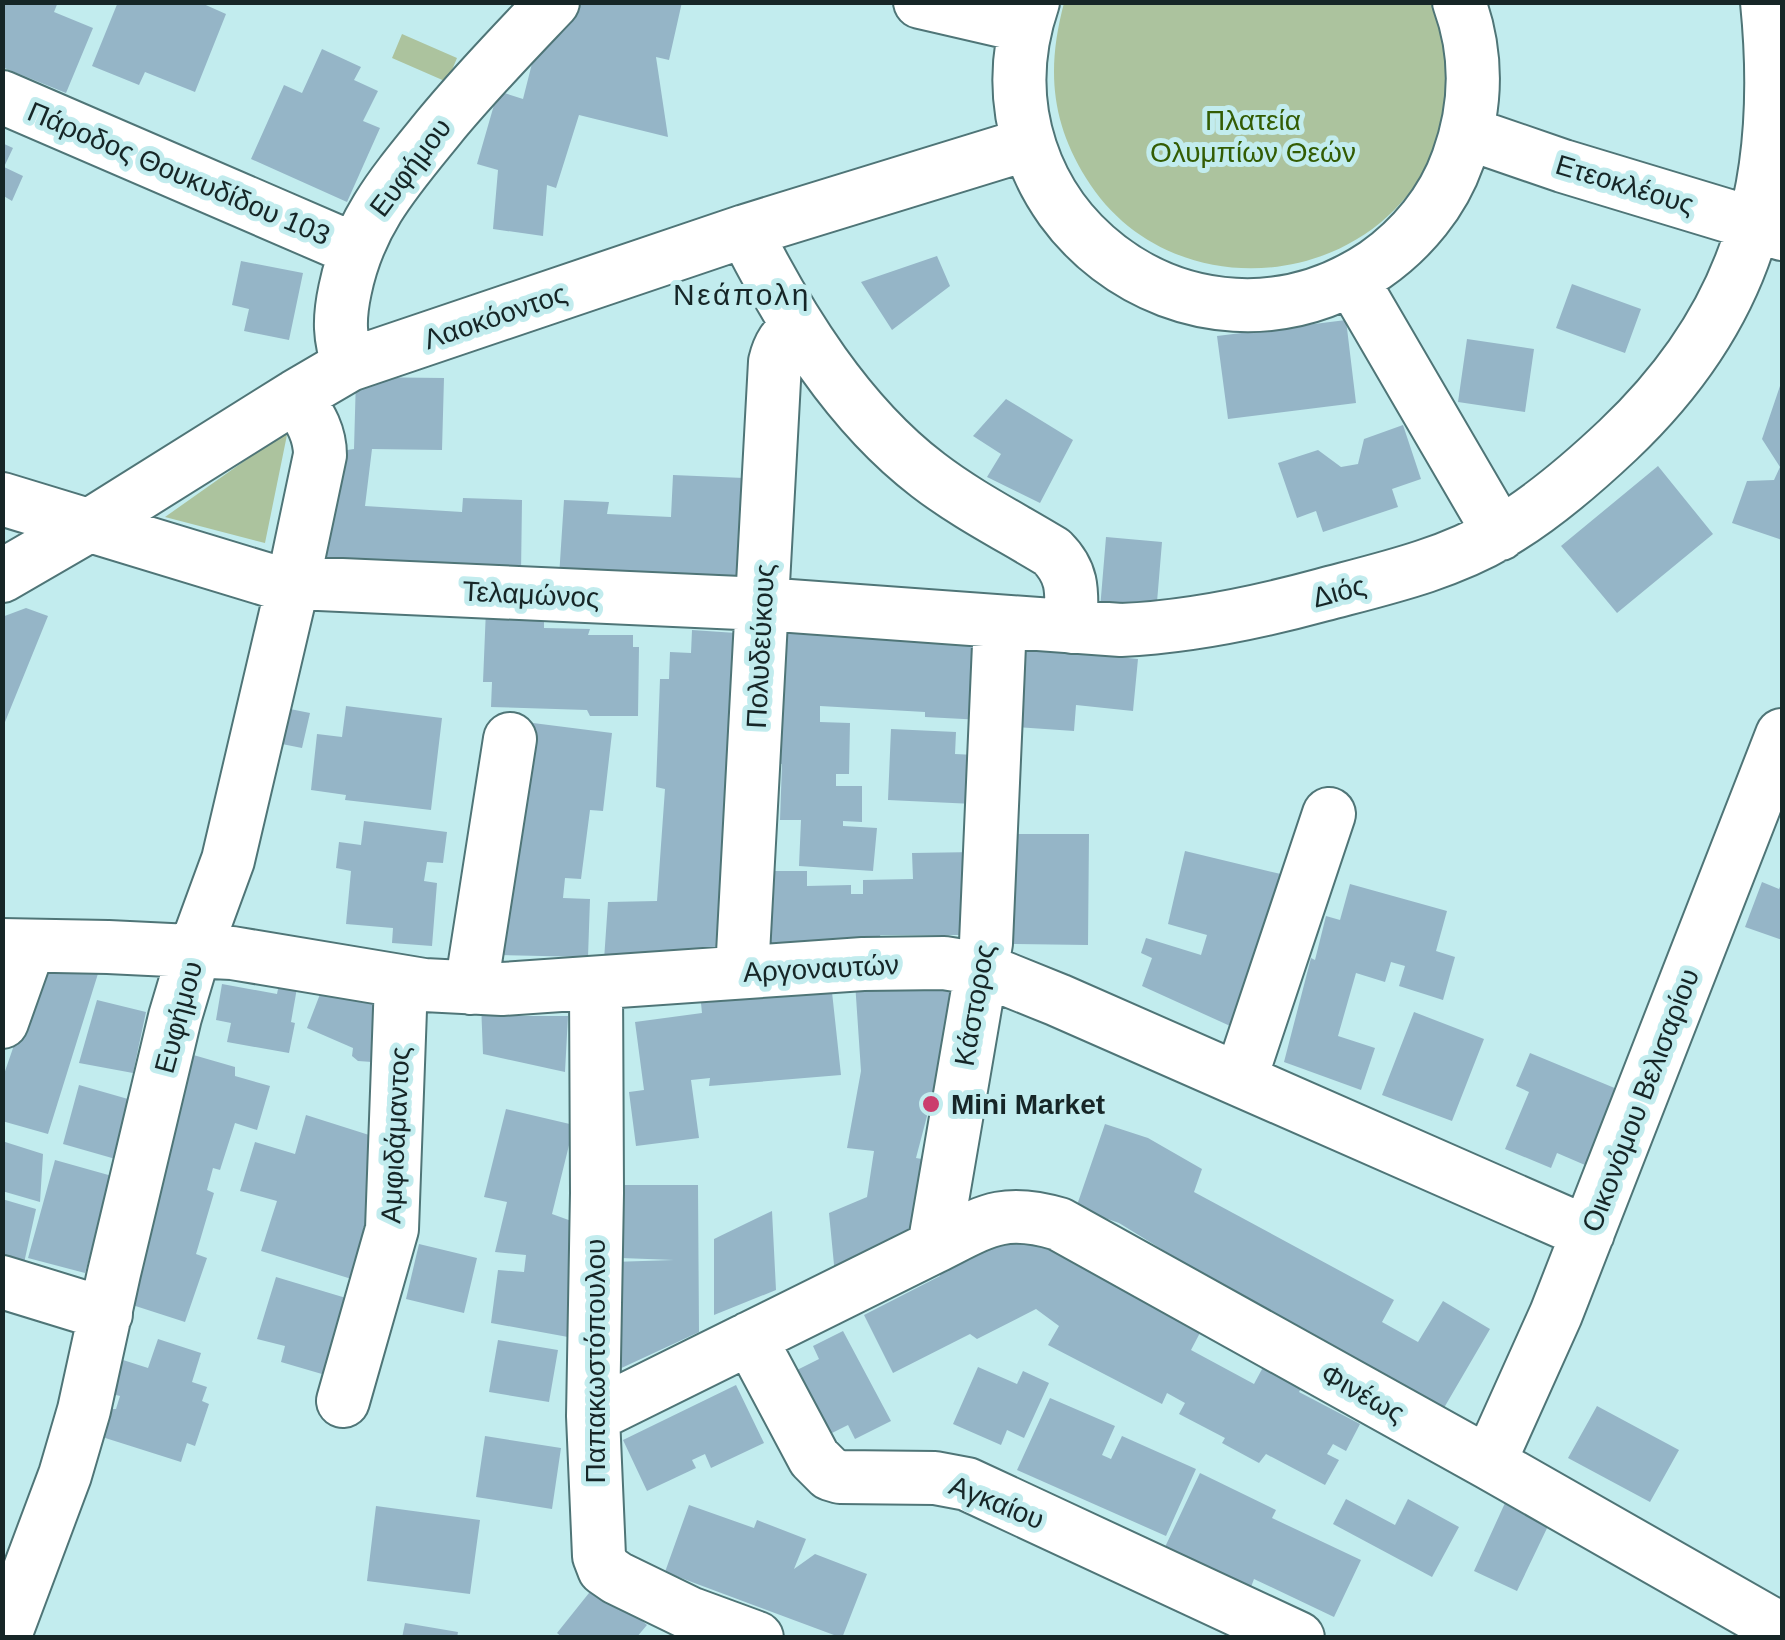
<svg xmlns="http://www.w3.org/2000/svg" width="1785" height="1640" font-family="Helvetica,sans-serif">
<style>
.green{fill:#acc39e}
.building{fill:#95b5c7}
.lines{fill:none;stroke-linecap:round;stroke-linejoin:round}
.minor-casing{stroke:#4f7577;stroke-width:56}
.minor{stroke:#fff;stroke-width:52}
.poi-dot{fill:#cb3e6d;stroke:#c2ecee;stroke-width:4}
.labels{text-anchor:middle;stroke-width:10;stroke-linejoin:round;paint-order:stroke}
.park-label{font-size:28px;fill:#335c03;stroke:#c2ecee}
.street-label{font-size:28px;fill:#162627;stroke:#c2ecee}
.poi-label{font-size:28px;font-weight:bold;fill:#162627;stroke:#c2ecee;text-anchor:start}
.neighbourhood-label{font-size:30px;letter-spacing:2.5px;fill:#162627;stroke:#c2ecee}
</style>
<rect width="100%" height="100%" fill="#c2ecee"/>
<path class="green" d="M1441,2C1444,17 1451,32 1451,47C1452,63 1450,108 1446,123C1444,132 1438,142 1434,151C1373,293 1168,311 1086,178C1050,120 1047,67 1064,3Z
M402,34L457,58L447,82L392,58Z
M288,430L265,543L165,517Z"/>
<path class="building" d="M2,2H58L54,12L93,28L66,93L2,67Z
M118,2H199L226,14L195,92L145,72L139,85L92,66Z
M567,2H682L669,60L656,57L668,137L579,115L556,188L547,185L543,236L493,229L498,170L477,164L498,91L523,99L541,28Z
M322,49L361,67L354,80L378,91L363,121L380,128L347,202L251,159L284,85L302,93Z
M2,143L13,148L4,167L23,176L12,201L2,195Z
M937,256L950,286L892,330L861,282Z
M241,261L303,273L289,340L244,331L249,309L232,305Z
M1572,284L1641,309L1625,353L1556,328Z
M1346,320L1356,403L1228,419L1217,336Z
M1467,339L1534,349L1525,412L1458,402Z
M356,377L444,378L442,450L372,449L365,506L462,512L463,498L522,500L521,574L320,563L334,452L354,449Z
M1782,380V540L1732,523L1747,481L1774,480L1780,467L1762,439Z
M1006,399L1073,440L1040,503L987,477L1001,454L973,436Z
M1403,425L1421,479L1392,489L1398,507L1323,532L1316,511L1297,518L1278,463L1318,450L1341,467L1358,464L1364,439Z
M1658,466L1713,534L1617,613L1561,546Z
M673,475L744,478L739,583L559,577L564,500L609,502L607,514L671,517Z
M1106,537L1162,542L1156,614L1100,609Z
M26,608L48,616L5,722L2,721V617Z
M486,609L544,612V628L590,629L588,635H633V647H639L638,716H590L587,710L491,707L492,682H483Z
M692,630L736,633L721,952L604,960L608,902L657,901L665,789L656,787L660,679H669L670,652L691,653Z
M778,630L987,643L983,720L925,717V712L820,706V722L850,723L849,774H836V786H862V822L843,821V826L877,828L873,871L799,866L801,820H780L782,764L771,763Z
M1020,647L1138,659L1133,711L1076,705L1074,731L1015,727Z
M275,706L310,713L302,748L267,741Z
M346,706L442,718L431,810L345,800L346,795L311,790L317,734L342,737Z
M525,722L612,733L603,811L590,810L581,879L565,878L563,898L590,899L588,957L499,955Z
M891,729L956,732L955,754L975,755L974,804L888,800Z
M364,821L447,832L443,863L427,862L424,881L437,883L432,946L392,943L393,928L346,924L351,871L336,868L339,842L361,845Z
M1014,834H1089L1088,945L1013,944Z
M1185,851L1285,875L1239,1030L1142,986L1152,958L1141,953L1146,938L1201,955L1207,935L1168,924Z
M977,852L978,935H880L881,938H852L851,943L763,950L767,871H807V886L851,885V894H863V880L913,879L912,853Z
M1762,882L1779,889L1782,882V940L1745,927Z
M1350,884L1447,911L1436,951L1455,957L1443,1000L1399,986L1405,966L1391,962L1385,982L1356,973L1338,1036L1375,1048L1361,1090L1284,1062L1311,958L1315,960L1326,916L1340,920Z
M43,961L101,964L48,1134L2,1121V1080Z
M964,975L916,1158L939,1162L928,1228L835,1275L829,1213L867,1197L874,1151L847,1148L861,1071L855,982Z
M222,984L277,994L279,984L297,988L291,1022L295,1023L289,1053L227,1042L231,1023L216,1020Z
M322,989L399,1012L381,1056L372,1062L358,1061L352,1056L353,1048L307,1028Z
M832,992L841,1075L709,1086L710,1078L691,1080L699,1138L636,1146L629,1092L644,1090L635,1022L702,1013L701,1003Z
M97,1000L146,1012L133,1073L79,1063Z
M519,1000V1016H568L565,1072L483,1054L481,1003Z
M1414,1012L1484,1039L1452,1121L1382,1095Z
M183,1052L235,1067V1076L270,1086L257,1130L235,1123L220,1170L213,1168L207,1190L214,1193L196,1254L207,1258L185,1322L120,1301Z
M1530,1053L1617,1089L1585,1165L1557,1153L1551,1168L1505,1149L1529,1092L1516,1086Z
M79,1085L135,1101L119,1160L63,1144Z
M506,1109L574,1125L552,1214L577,1223L568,1337L491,1323L498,1270L524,1272L526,1255L495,1252L507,1202L484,1197Z
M306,1115L388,1141L375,1232L363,1227L369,1243L358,1281L261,1251L277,1201L240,1191L255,1142L295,1154Z
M1105,1124L1148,1138L1202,1169L1194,1192L1394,1300L1382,1322L1418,1342L1443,1301L1490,1329L1441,1413L1280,1322L1119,1223L1076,1208Z
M2,1141L43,1154L40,1202L2,1191Z
M55,1160L112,1176L85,1273L28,1258Z
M621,1185H698L699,1332L615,1371L612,1262L674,1260L621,1258Z
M2,1199L36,1209L24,1263L2,1256Z
M772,1211L776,1290L714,1315V1239Z
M1034,1231L1202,1329L1191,1350L1254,1384L1268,1358L1306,1378L1299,1392L1360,1424L1346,1451L1333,1444L1327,1454L1339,1460L1325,1485L1266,1454L1259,1463L1222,1443L1225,1438L1179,1414L1185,1403L1167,1393L1162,1404L1048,1345L1059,1326L1036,1309L977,1339L970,1334L893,1373L864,1315L940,1276V1265Z
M419,1244L477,1258L464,1313L406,1299Z
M276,1277L346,1298L339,1379L281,1362L285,1346L257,1339Z
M843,1331L891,1421L855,1439L848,1425L824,1437L791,1373L819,1359L813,1346Z
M158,1339L201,1353L192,1382L207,1387L202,1401L209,1404L195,1446L187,1443L181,1462L99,1436L108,1409H116L120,1396L112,1394L123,1360L148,1368Z
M498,1340L558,1350L549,1402L489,1392Z
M978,1367L1017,1384L1023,1371L1049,1383L1024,1438L1007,1430L1001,1445L953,1424Z
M736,1385L764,1443L711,1468L705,1454L692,1460L696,1468L647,1491L623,1440Z
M1050,1398L1115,1426L1102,1455L1111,1459L1122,1436L1196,1469L1166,1536L1017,1470Z
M1597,1406L1679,1450L1650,1502L1568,1458Z
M485,1436L561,1448L552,1509L476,1497Z
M1200,1473L1276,1510L1272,1518L1361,1560L1334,1617L1254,1579L1251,1587L1165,1547Z
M1346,1499L1395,1525L1408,1499L1459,1527L1432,1577L1333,1524Z
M1505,1503L1549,1524L1517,1591L1474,1571Z
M689,1505L754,1528L757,1520L806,1539L794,1569L815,1554L867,1574L842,1638L665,1572Z
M376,1506L480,1520L470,1594L367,1581Z
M597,1583L647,1625L636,1638H563L557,1633Z
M405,1623L458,1632L457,1638H402Z"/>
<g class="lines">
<defs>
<path id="minor" d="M920,2L1024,26
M1033,2C961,211 1193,387 1375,265C1412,239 1443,202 1458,159C1477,107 1478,54 1459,2
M2,97L356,250
M1467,133L1563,166L1758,225L1782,234
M745,231C790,320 848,414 928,475C967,505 1011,527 1052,552C1076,576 1071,596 1071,627
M1352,280L1500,534
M349,365C339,339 339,318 345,290C359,221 396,180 439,127C475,83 514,43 553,2
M2,499L275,582L762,604L1121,630C1189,627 1256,613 1322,595C1382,579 1446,565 1500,533C1543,508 1582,474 1618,440C1750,315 1785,181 1767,2
M2,576L90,525L296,396L349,365L745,231L1028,144
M2,945L108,947L232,953L424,985L502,989L863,964L944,963L981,969L1058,1000L1588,1233
M742,972L775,362C779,345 785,338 797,327
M596,984L597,1193L593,1416L599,1556L604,1569L617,1578L689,1613L757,1638
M471,988L510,739
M2,1022L29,946
M1240,1080L1329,814
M934,1247C984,1222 1002,1207 1059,1224L1489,1463L1782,1630
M2,1282L106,1314
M750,1338L814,1458L830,1474L840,1477L935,1478L967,1484L1298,1638
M343,1401L392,1229L401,982
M593,1416L934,1247L986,943L1000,622
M1489,1463L1556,1314L1782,735
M4,1638L65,1475L84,1410L114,1273L175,1017L195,950L228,860L293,583L320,455C320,431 308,415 296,396"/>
</defs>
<use href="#minor" class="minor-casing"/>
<use href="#minor" class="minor"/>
</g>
<circle class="poi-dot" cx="931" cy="1104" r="10"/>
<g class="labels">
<g class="park-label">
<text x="1253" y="130">Πλατεία<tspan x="1253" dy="32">Ολυμπίων Θεών</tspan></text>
</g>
<g class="street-label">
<text transform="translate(410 167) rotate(-53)" y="10">Ευφήμου</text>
<text transform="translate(179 173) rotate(23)" y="10">Πάροδος Θουκυδίδου 103</text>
<text transform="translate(1625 184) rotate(17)" y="10">Ετεοκλέους</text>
<text transform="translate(495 316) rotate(-19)" y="10">Λαοκόοντος</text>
<text transform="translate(1339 591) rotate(-15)" y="10">Διός</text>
<text transform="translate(531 594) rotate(3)" y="10">Τελαμώνος</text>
<text transform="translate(760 646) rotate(-87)" y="10">Πολυδεύκους</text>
<text transform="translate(821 968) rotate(-3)" y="10">Αργοναυτών</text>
<text transform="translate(974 1005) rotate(-80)" y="10">Κάστορος</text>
<text transform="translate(178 1017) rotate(-75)" y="10">Ευφήμου</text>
<text transform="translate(1640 1100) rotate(-69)" y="10">Οικονόμου Βελισαρίου</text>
<text transform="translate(395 1135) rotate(-87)" y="10">Αμφιδάμαντος</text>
<text transform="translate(595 1361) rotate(-90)" y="10">Παπακωστόπουλου</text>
<text transform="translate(1363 1393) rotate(29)" y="10">Φινέως</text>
<text transform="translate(997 1502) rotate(22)" y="10">Αγκαίου</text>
</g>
<g class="poi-label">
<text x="951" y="1114">Mini Market</text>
</g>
<g class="neighbourhood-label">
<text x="742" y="305">Νεάπολη</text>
</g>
</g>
<rect width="1785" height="1640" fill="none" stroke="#162627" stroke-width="10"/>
</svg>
